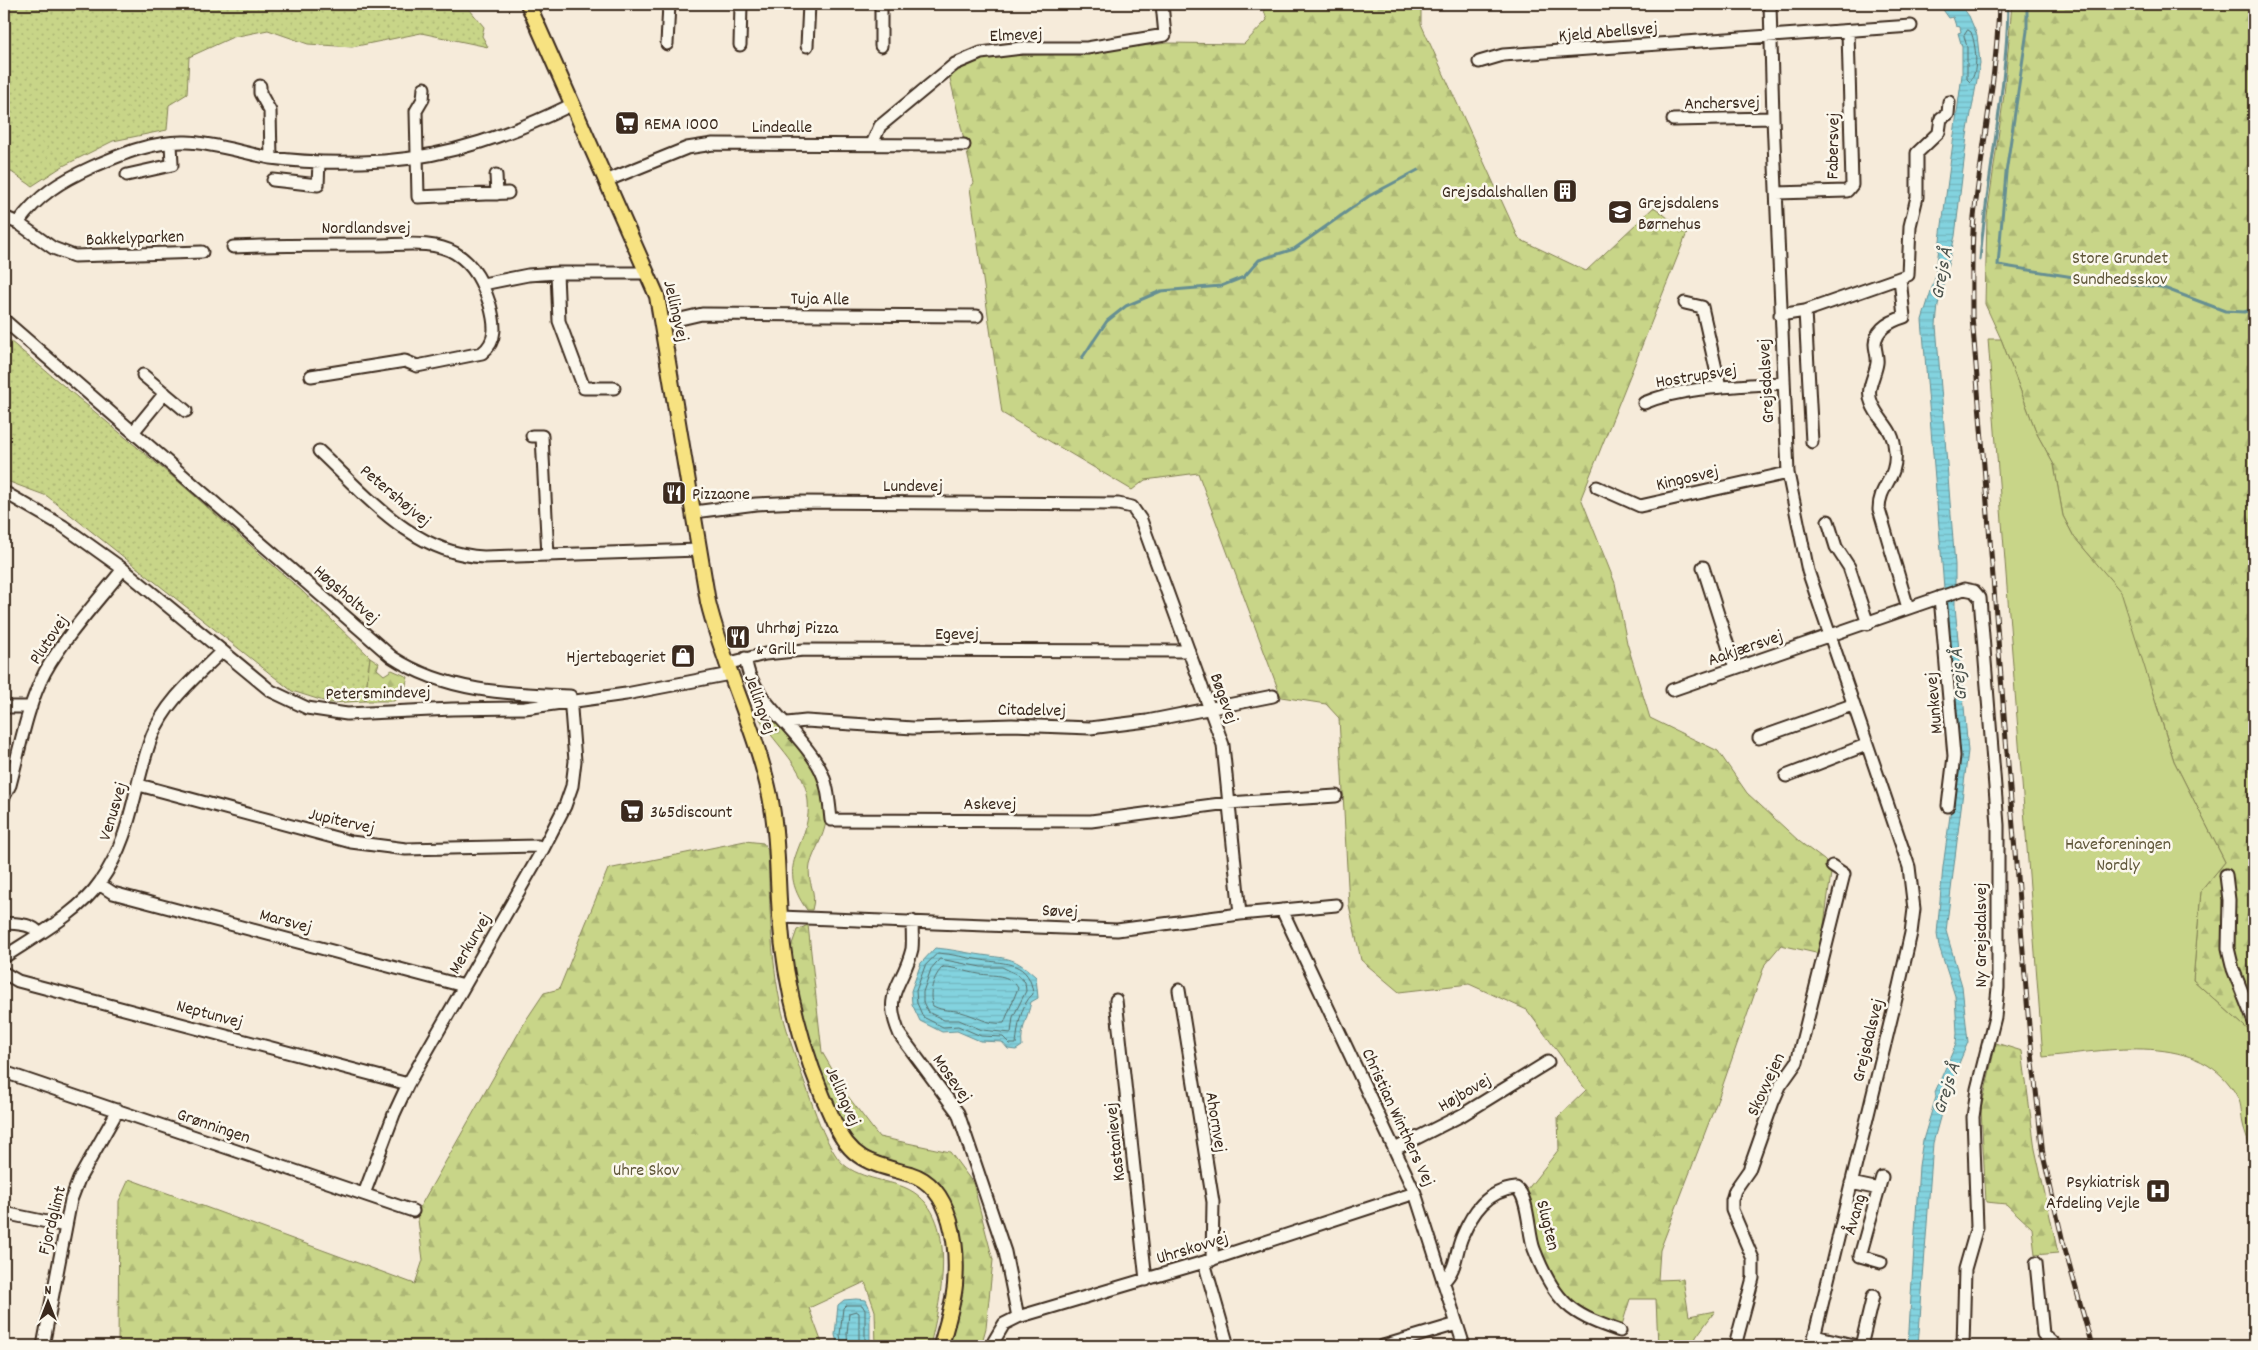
<svg xmlns="http://www.w3.org/2000/svg" width="2258" height="1350" font-family="Dekko,sans-serif">
<style>
.grass{fill:url(#grass-dots);stroke:#828053}
.forest{fill:url(#forest-firs);stroke:#828053}
.garden{fill:#c8d588;stroke:#828053}
.water{fill:url(#water-rules);stroke:#668f92}
.lines{fill:none;stroke-linecap:round;stroke-linejoin:round}
.shore{stroke:#586e6b;stroke-width:1}
.stream{stroke:#668f92;stroke-width:3}
.minor-casing{stroke:#3b2a1e;stroke-width:15}
.major-casing{stroke:#3b2a1e;stroke-width:18}
.minor{stroke:#fbf7ec;stroke-width:11}
.major{stroke:#f7e281;stroke-width:14}
.rail-casing{stroke:#3b2a1e;stroke-width:5}
.rail{stroke:#fbf7ec;stroke-width:3;stroke-dasharray:9;stroke-linecap:butt}
.labels{text-anchor:middle;stroke-width:5;stroke-linejoin:round;paint-order:stroke}
.street-label{font-size:18px;fill:#3b2a1e;stroke:#fbf7ec}
.poi-label{font-size:18px;fill:#3b2a1e;stroke:#fbf7ec;text-anchor:start}
.park-label{font-size:18px;fill:#5e5538;stroke:#fbf7ec}
.water-label{font-size:19px;font-style:italic;fill:#4d544e;stroke:#fbf7ec}
</style>
<defs>
<pattern id="grass-dots" width="8" height="8" patternUnits="userSpaceOnUse" patternTransform="scale(1.25)"><rect width="8" height="8" fill="#c8d588"/><path d="M2 2h.1M6 6h.1" fill="none" stroke="#adb775" stroke-width="1.8" stroke-linecap="round"/></pattern>
<pattern id="forest-firs" width="22" height="20" patternUnits="userSpaceOnUse" patternTransform="scale(1.25)"><rect width="22" height="20" fill="#c8d588"/><path d="M5 1l3.5 6h-7zM16 11l3.5 6h-7z" fill="#adb775"/></pattern>
<pattern id="water-rules" width="6" height="5" patternUnits="userSpaceOnUse" patternTransform="scale(1.25)"><rect width="6" height="5" fill="#83d3df"/><path d="M0 2.5h6" fill="none" stroke="#72b5bf"/></pattern>
</defs>
<rect width="100%" height="100%" fill="#f6ebda"/>
<filter id="ink" filterUnits="userSpaceOnUse"><feTurbulence type="fractalNoise" baseFrequency=".02" numOctaves="2"/><feDisplacementMap in="SourceGraphic" scale="10" xChannelSelector="R" yChannelSelector="G"/><feConvolveMatrix kernelMatrix="1 2 1 2 8 2 1 2 1" color-interpolation-filters="sRGB"/></filter>
<g filter="url(#ink)">
<path class="grass" d="M4,4H465L484,27L482,36L488,47L421,33L352,47L308,44L268,30L233,37L189,57L187,94L169,105L167,130L113,141L63,166L32,186L4,167Z
M4,336L180,483L302,591L370,657L365,701L330,703L292,691L47,496L4,480Z"/>
<path class="forest" d="M1262,4H1421V24L1519,239L1586,271L1654,207L1687,233L1581,498L1615,583L1627,643L1650,718L1718,751L1747,793L1800,842L1832,866L1820,954L1781,945L1765,964L1719,1096L1660,1250L1658,1280L1683,1279L1689,1316L1715,1311L1696,1337L1694,1346H1658L1656,1299H1630L1622,1325C1555,1316 1536,1247 1527,1190L1559,1149L1558,1117L1586,1090L1527,1010L1469,984L1399,992L1361,960L1349,905L1339,718L1326,704L1281,697L1198,473L1145,480L1132,490L1002,413L970,188L974,183L949,74L956,68L986,56L1069,54L1168,43L1244,44L1267,20Z
M2012,4H2254V1035L2193,980L2201,891L2225,862L2174,761L2154,696L2091,557L2074,537L2063,516L2054,465L2037,434L2001,339L1985,304L1987,216L2004,95Z
M370,657L379,663L377,669L384,675L392,670L408,677L404,692L394,701H365Z
M771,714C798,744 831,777 826,821C824,837 814,850 810,865C806,884 818,890 812,910H807C772,861 812,848 808,801C805,767 776,746 760,719Z
M745,841L763,843L768,850C770,908 770,967 785,1023C791,1046 800,1069 808,1092C815,1112 823,1136 835,1154C848,1176 876,1178 898,1185C963,1205 941,1298 930,1346H876L875,1311L865,1282L809,1308L823,1346H118L119,1201L129,1179L415,1284L423,1260L417,1212L526,1020L544,993L559,989L608,869Z
M808,925L822,1052L847,1095L879,1137L950,1152L973,1183L993,1260L986,1328L981,1346H947L959,1235L954,1207L941,1184L926,1172L872,1156L861,1149L853,1139L826,1092L804,1025L790,950L797,930Z
M1996,1043L2022,1051L2035,1149L2058,1253L2035,1255L2032,1228L2006,1204L1986,1202L1981,1109Z"/>
<path class="garden" d="M1988,339H2001L2037,434L2054,465L2063,516L2074,537L2121,592L2174,761L2225,862L2201,891L2193,980L2254,1035V1157C2250,1146 2245,1135 2243,1124C2241,1116 2242,1105 2238,1098C2203,1029 2105,1051 2043,1057Z"/>
<path class="water" d="M1939,4H1960L1969,16L1977,35L1980,63L1967,136L1955,236L1938,305L1936,325L1955,565V606L1968,751L1946,931L1962,986L1968,1042L1947,1092L1933,1143L1918,1346H1908L1919,1166L1923,1140L1936,1097L1935,1092L1956,1044L1957,1033L1955,996L1939,946L1937,934L1943,867L1954,786L1944,588L1922,320L1935,278L1962,75V47L1958,33L1961,32L1960,27L1956,26L1953,17L1949,18Z
M935,948C951,949 966,953 982,955C1010,959 1014,957 1036,977L1038,998L1031,1002C1028,1017 1020,1030 1022,1046L1016,1050L1008,1049L1002,1042L980,1041L957,1031L942,1032L920,1021L912,1004L911,991L921,963Z
M856,1299L866,1300L870,1309V1346H838L835,1335L838,1305L844,1300Z"/>
<g class="lines">
<path class="shore" d="M1968,30L1971,32C1976,45 1979,71 1970,82L1967,79V47L1964,36Z
M938,953C953,954 966,958 981,960C1006,964 1030,961 1033,994C1020,1005 1018,1028 1016,1044H1010L1003,1037L981,1036L958,1026L943,1027L923,1017L917,1003L916,991L925,966Z
M940,959L981,967H1002L1016,974L1025,982L1026,991L1013,1017L1011,1033L982,1030L959,1020H944L928,1012L923,1002V992L931,969Z
M943,967C955,967 966,972 979,974C993,976 1009,973 1018,988L1004,1023C987,1025 977,1016 961,1012C950,1009 945,1012 933,1006C928,994 933,976 943,967Z
M842,1346L840,1335L843,1308L846,1305H862L865,1310V1346
M848,1346L847,1334L849,1313L856,1311L859,1313V1346"/>
<path class="stream" d="M2027,4V31L2006,173L1998,265L2086,279L2161,287L2225,311L2244,312L2254,309
M1980,260C1987,175 2007,90 2008,4
M1082,358L1107,321L1126,306L1161,291L1221,286L1244,277L1259,260L1294,249L1369,196L1418,170"/>
<defs>
<path id="minor" d="M1770,4L1773,118L1788,473L1808,571L1909,867L1914,909L1911,933L1899,986L1812,1346
M667,44L669,4
M740,45L741,4
M807,46L809,4
M881,46V4
M1479,62L1503,55L1911,26
M260,86V93L270,111L271,158
M424,88L423,99L416,111L418,197L508,193
M1673,120L1773,118
M872,144L880,126L955,64L981,53L1022,48H1087L1165,35L1162,4
M127,175L172,165L171,143
M496,175L497,194
M273,180L318,185L319,162
M608,180L687,148L713,144L964,145
M1776,193L1847,191L1852,185L1848,31
M4,217L18,223L53,248L74,256L202,252
M18,223C38,195 61,181 92,167C122,154 152,141 186,142C215,143 243,153 271,158C308,163 347,163 384,161C451,156 512,134 571,105
M233,247C281,245 329,245 377,245C402,245 433,240 455,253C475,265 483,284 490,305C495,323 498,341 482,353L417,366L405,361L311,376
M557,273L559,321L584,388H614
M1900,278L1904,317C1891,321 1876,329 1875,344C1875,350 1878,357 1877,363C1875,377 1865,389 1872,404C1880,423 1894,428 1895,451C1898,479 1879,485 1879,509L1908,608
M483,284L528,275L557,273H648
M1685,303L1702,307L1720,387
M1805,311L1812,442
M1780,315L1805,311L1908,275L1910,226L1917,197V153L1939,132L1941,118L1948,114L1949,102
M4,320L392,657C445,692 509,694 570,696L575,761L572,786L565,806L543,849L408,1084L394,1114L364,1194
M663,323L702,314L977,316
M143,375L186,411
M1644,403C1683,386 1740,386 1783,383
M134,431L165,393
M532,436H542L548,556
M319,451C367,496 413,554 484,557L699,550
M1597,487L1640,506L1788,473
M4,492L63,526L123,569L271,691L307,708L347,714L452,709L525,708L626,694L730,674
M694,512L756,504L799,502L1118,504L1132,507L1141,520L1223,745L1240,914
M1828,521L1836,547L1849,567L1868,624
M1703,567L1735,668
M1940,597L1954,756L1948,806
M745,658C747,666 748,674 752,680C768,711 800,734 818,765C828,782 829,801 831,820L1091,821L1228,803L1336,796
M726,664L765,654L804,650L1189,651
M1672,690L1964,589L1974,591L1980,598L1998,825V988L1995,1017L1977,1089L1973,1117L1977,1227L1965,1269L1963,1346
M4,707H31
M787,723L806,721L913,728L1012,725L1090,728L1147,721L1273,696
M1759,738L1852,705
M1786,776L1866,745
M139,785L351,842L406,849L538,846L543,849
M4,797L10,785C20,748 27,706 45,672C66,635 97,602 123,569
M2226,875L2229,900L2228,948L2233,969L2254,1022
M99,884L113,893L464,986
M1282,910L1415,1193L1464,1346
M780,917L1117,930L1240,914L1336,905
M912,921C912,930 913,940 912,949C903,987 881,992 900,1035L958,1113L1005,1252L1018,1317
M4,923C16,924 31,923 39,933
M4,957C34,937 80,912 100,882C133,836 133,786 152,736C166,701 196,677 222,651
M4,973L18,981L408,1084
M1179,990L1213,1202L1212,1260
M1116,1000L1146,1280
M4,1072L413,1211
M1395,1149L1462,1115L1548,1062
M1851,1183L1879,1189
M4,1213L66,1226
M1204,1262L1228,1346
M1881,1262L1860,1256L1882,1177
M2036,1263L2043,1334L2056,1346
M1443,1282C1457,1269 1455,1254 1462,1237C1473,1211 1487,1191 1516,1188C1529,1196 1528,1234 1534,1249C1542,1270 1553,1294 1571,1308C1585,1319 1603,1325 1620,1331
M1815,1336L1857,1346
M43,1346L71,1200L79,1179L118,1110
M991,1346L1004,1324L1018,1317L1204,1262L1415,1193
M1383,1346L1457,1324
M1735,1346L1753,1278V1259L1732,1210V1200L1735,1190L1749,1170L1773,1102L1780,1086L1797,1062L1844,874L1832,866
M1861,1346L1873,1296"/>
<path id="major" d="M528,4L657,296L708,602C724,668 756,729 770,796C778,836 777,876 780,916C785,990 803,1057 835,1124C852,1162 874,1164 910,1174C953,1187 958,1248 955,1285C953,1306 946,1326 941,1346"/>
</defs>
<use href="#minor" class="minor-casing"/>
<use href="#major" class="major-casing"/>
<use href="#minor" class="minor"/>
<use href="#major" class="major"/>
<defs>
<path id="rail" d="M1999,4C1997,75 1982,146 1974,217C1971,250 1972,283 1972,316L2029,1026L2043,1155L2063,1242L2092,1346"/>
</defs>
<use href="#rail" class="rail-casing"/>
<use href="#rail" class="rail"/>
</g>
</g>
<defs>
<symbol id="supermarket-square" viewBox="-11 -11 22 22"><rect x="-9" y="-9" width="18" height="18" rx="4" fill="#3b2a1e" stroke="#fbf7ec"/><path d="M-6-5.5h2.5l.6 2H6L4.5 2H-2.5L-4.4-4H-6ZM-1.5 3.2a1.3 1.3 0 1 0 .1 0ZM3 3.2a1.3 1.3 0 1 0 .1 0Z" fill="#fff"/></symbol>
<symbol id="building-square" viewBox="-11 -11 22 22"><rect x="-9" y="-9" width="18" height="18" rx="4" fill="#3b2a1e" stroke="#fbf7ec"/><path d="M-4-6H4V6H1V3H-1V6H-4ZM-2.5-4.3h1.7v1.8h-1.7ZM.8-4.3h1.7v1.8H.8ZM-2.5-1h1.7V.8h-1.7ZM.8-1h1.7V.8H.8Z" fill="#fff"/></symbol>
<symbol id="school-square" viewBox="-11 -11 22 22"><rect x="-9" y="-9" width="18" height="18" rx="4" fill="#3b2a1e" stroke="#fbf7ec"/><path d="M0-5L7-2L0 1L-7-2ZM-4 1L0 2.5L4 1V4Q0 6-4 4Z" fill="#fff"/></symbol>
<symbol id="restaurant-square" viewBox="-11 -11 22 22"><rect x="-9" y="-9" width="18" height="18" rx="4" fill="#3b2a1e" stroke="#fbf7ec"/><path d="M-5-6h1v4h1v-4h1v4h1v-4h1v5L-1.5 .5V6h-2V.5L-5-1ZM5-6V6H3V1.5H1.5Q1.5-4 5-6Z" fill="#fff"/></symbol>
<symbol id="shop-square" viewBox="-11 -11 22 22"><rect x="-9" y="-9" width="18" height="18" rx="4" fill="#3b2a1e" stroke="#fbf7ec"/><path d="M-5-2.5h2.3a2.7 3.5 0 0 1 5.4 0H5L5.5 6h-11ZM-1.5-2.5h3a1.5 2.3 0 0 0-3 0Z" fill="#fff"/></symbol>
<symbol id="hospital-square" viewBox="-11 -11 22 22"><rect x="-9" y="-9" width="18" height="18" rx="4" fill="#3b2a1e" stroke="#fbf7ec"/><path d="M-5-5h3v3.5h4V-5h3V5h-3V1.5h-4V5h-3Z" fill="#fff"/></symbol>
</defs>
<g fill-rule="evenodd">
<use href="#supermarket-square" x="613" y="109" width="28" height="28"/>
<use href="#building-square" x="1551" y="177" width="28" height="28"/>
<use href="#school-square" x="1606" y="198" width="28" height="28"/>
<use href="#restaurant-square" x="660" y="479" width="28" height="28"/>
<use href="#restaurant-square" x="724" y="623" width="28" height="28"/>
<use href="#shop-square" x="669" y="642" width="28" height="28"/>
<use href="#supermarket-square" x="618" y="797" width="28" height="28"/>
<use href="#hospital-square" x="2144" y="1177" width="28" height="28"/>
</g>
<g class="labels">
<g class="street-label">
<text transform="translate(1608 31) rotate(-5)" y="6">Kjeld Abellsvej</text>
<text transform="translate(1016 34) rotate(-2)" y="6">Elmevej</text>
<text transform="translate(1722 102) rotate(-1)" y="6">Anchersvej</text>
<text x="782" y="132">Lindealle</text>
<text transform="translate(1832 146) rotate(-89)" y="6">Fabersvej</text>
<text x="366" y="233">Nordlandsvej</text>
<text transform="translate(135 237) rotate(-2)" y="6">Bakkelyparken</text>
<text transform="translate(820 298) rotate(1)" y="6">Tuja Alle</text>
<text transform="translate(677 311) rotate(77)" y="6">Jellingvej</text>
<text transform="translate(1696 375) rotate(-9)" y="6">Hostrupsvej</text>
<text transform="translate(1765 381) rotate(-93)" y="6">Grejsdalsvej</text>
<text transform="translate(1687 477) rotate(-13)" y="6">Kingosvej</text>
<text x="913" y="491">Lundevej</text>
<text transform="translate(396 495) rotate(40)" y="6">Petershøjvej</text>
<text transform="translate(347 594) rotate(41)" y="6">Høgsholtvej</text>
<text x="957" y="639">Egevej</text>
<text transform="translate(48 639) rotate(-56)" y="6">Plutovej</text>
<text transform="translate(1745 647) rotate(-19)" y="6">Aakjærsvej</text>
<text transform="translate(378 692) rotate(-1)" y="6">Petersmindevej</text>
<text transform="translate(1225 698) rotate(70)" y="6">Bøgevej</text>
<text transform="translate(1933 703) rotate(-95)" y="6">Munkevej</text>
<text transform="translate(761 704) rotate(70)" y="6">Jellingvej</text>
<text transform="translate(1032 709) rotate(1)" y="6">Citadelvej</text>
<text x="990" y="809">Askevej</text>
<text transform="translate(112 811) rotate(-73)" y="6">Venusvej</text>
<text transform="translate(342 820) rotate(13)" y="6">Jupitervej</text>
<text transform="translate(1060 910) rotate(3)" y="6">Søvej</text>
<text transform="translate(286 920) rotate(15)" y="6">Marsvej</text>
<text transform="translate(1980 935) rotate(-90)" y="6">Ny Grejsdalsvej</text>
<text transform="translate(469 943) rotate(-60)" y="6">Merkurvej</text>
<text transform="translate(210 1013) rotate(15)" y="6">Neptunvej</text>
<text transform="translate(1867 1040) rotate(-76)" y="6">Grejsdalsvej</text>
<text transform="translate(953 1078) rotate(55)" y="6">Mosevej</text>
<text transform="translate(1765 1084) rotate(-65)" y="6">Skovvejen</text>
<text transform="translate(1464 1092) rotate(-30)" y="6">Højbovej</text>
<text transform="translate(844 1096) rotate(66)" y="6">Jellingvej</text>
<text transform="translate(1399 1117) rotate(65)" y="6">Christian Winthers Vej</text>
<text transform="translate(1217 1122) rotate(81)" y="6">Ahornvej</text>
<text transform="translate(214 1125) rotate(19)" y="6">Grønningen</text>
<text transform="translate(1114 1142) rotate(-96)" y="6">Kastanievej</text>
<text transform="translate(1854 1214) rotate(-74)" y="6">Åvang</text>
<text transform="translate(51 1220) rotate(-76)" y="6">Fjordglimt</text>
<text transform="translate(1549 1225) rotate(76)" y="6">Slugten</text>
<text transform="translate(1192 1247) rotate(-17)" y="6">Uhrskovvej</text>
</g>
<g class="poi-label">
<text x="644" y="129">REMA 1000</text>
<text x="1548" y="197" text-anchor="end">Grejsdalshallen</text>
<text x="1638" y="208">Grejsdalens<tspan x="1638" dy="21">Børnehus</tspan></text>
<text x="692" y="499">Pizzaone</text>
<text x="756" y="633">Uhrhøj Pizza<tspan x="756" dy="21">&amp; Grill</tspan></text>
<text x="666" y="662" text-anchor="end">Hjertebageriet</text>
<text x="650" y="817">365discount</text>
<text x="2140" y="1187" text-anchor="end">Psykiatrisk<tspan x="2140" dy="21">Afdeling Vejle</tspan></text>
</g>
<g class="park-label">
<text x="2120" y="263">Store Grundet<tspan x="2120" dy="21">Sundhedsskov</tspan></text>
<text x="2118" y="849">Haveforeningen<tspan x="2118" dy="21">Nordly</tspan></text>
<text x="646" y="1175">Uhre Skov</text>
</g>
<g class="water-label">
<text transform="translate(1940 273) rotate(-79)" y="7">Grejs Å</text>
<text transform="translate(1957 675) rotate(-95)" y="7">Grejs Å</text>
<text transform="translate(1945 1088) rotate(-72)" y="7">Grejs Å</text>
</g>
</g>
<rect width="2258" height="1350" fill="none" stroke="#fbf7ec" stroke-width="20"/>
<rect x="10" y="10" width="2238" height="1330" fill="none" stroke="#3b2a1e" stroke-width="2" filter="url(#ink)"/>
<g transform="translate(48 1302)" stroke="#fbf7ec" stroke-width="4" paint-order="stroke">
<path d="M0-4L9 19L0 12L-9 19Z" fill="#3b2a1e"/>
<text y="-8" font-size="14" font-weight="bold" text-anchor="middle" fill="#3b2a1e">N</text>
</g>
</svg>
